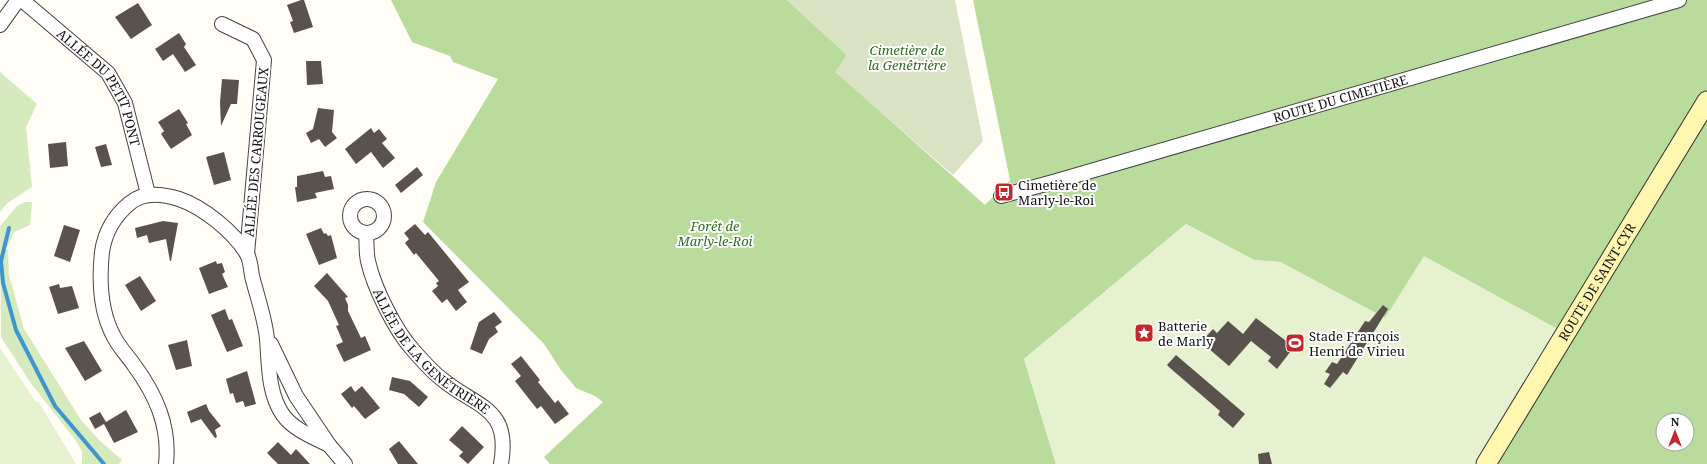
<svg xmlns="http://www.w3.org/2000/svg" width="1707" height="464" font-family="'Noto Serif',serif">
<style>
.green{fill:#d5ebbd}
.forest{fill:#b9dc9c;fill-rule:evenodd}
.cemetery{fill:#d9e3c4}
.pitch{fill:#e6f2cf}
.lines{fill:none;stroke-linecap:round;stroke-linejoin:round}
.stream{stroke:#3f96cf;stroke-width:4}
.building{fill:#5a524d}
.street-casing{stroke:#444;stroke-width:16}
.secondary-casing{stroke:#333;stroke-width:21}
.street{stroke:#fff;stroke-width:14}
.secondary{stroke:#fff6b0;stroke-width:19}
.labels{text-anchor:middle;stroke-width:4;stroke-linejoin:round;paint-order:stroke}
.park-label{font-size:13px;font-style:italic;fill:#2f6b1f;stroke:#fff}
.street-label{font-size:13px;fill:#111;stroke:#fff}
.poi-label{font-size:13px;fill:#111;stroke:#fff;text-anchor:start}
</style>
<rect width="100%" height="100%" fill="#fffdf5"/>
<path class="green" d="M0,72L37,104L26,127L32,187L6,204L0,212Z
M25,202H32L30,225L14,232L8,246L1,249L8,250L9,275L24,329L81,420L99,440L122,460L119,464H82V451L76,441L30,382L1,337L0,226L17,206Z"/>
<path class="forest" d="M391,0H787L847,55L836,72L985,205L1010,180L973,0H1707V464H1475L1556,328L1385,318L1280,262L1254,260L1186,224L1024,359L1056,464H550L544,457L603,402L595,396L576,388L561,370L544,344L423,222L436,182L498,79L453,62L450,56L412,42ZM1663,420H1687V444H1663Z"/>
<path class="cemetery" d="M787,0H955L983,141L953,175L835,72L847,55Z"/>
<path class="pitch" d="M1186,224L1254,260L1280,262L1385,318L1424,256L1556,328L1477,464H1056L1024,359Z
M0,348L36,402L38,401L76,464H0Z"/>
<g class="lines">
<path class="stream" d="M9,228L1,261L3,283L16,330L55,406L104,464"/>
</g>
<path class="building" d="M301,0H304L313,27L294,33L290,22L293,21L287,5Z
M138,3L152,25L131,39L115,17Z
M179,33L186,44L184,47L196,65L185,72L173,54L163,61L155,49Z
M306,61H321L323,84L307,85Z
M222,79L239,80L237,104H231L221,126L220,102Z
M318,108L334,110L332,132L337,138L325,147L319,139L311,143L306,133L313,129Z
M179,109L188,123L186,124L192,135L171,149L161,134L164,131L158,122Z
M371,128L374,133L379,129L387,139L382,143L395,158L383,168L371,152L356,164L345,149Z
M66,142L68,166L50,168L48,144Z
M106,144L112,165L101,167L95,147Z
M224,152L231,180L214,185L206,157Z
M417,167L423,175L401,193L395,185Z
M323,171L325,177L331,176L334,189L315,193L317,198L297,202L295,187H297V176Z
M163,221L178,223L171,261H170L166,239L149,243L147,235L137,238L135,228Z
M415,224L425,235L428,232L469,282L458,290L467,302L456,311L447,299L442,303L432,291L438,286L436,283L439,281L416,253L414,255L405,243L409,239L404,233Z
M64,225L80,230L70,262L54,256Z
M321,228L324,234L326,233L328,236L331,235L337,258L319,265L306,234Z
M216,261L217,264L222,263L225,272L222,274L228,287L209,294L199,268Z
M327,273L348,297L345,298L348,305V311L361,338L365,336L371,350L344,362L336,345L343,342L336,326L339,325L328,301L314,286Z
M140,276L156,301L141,311L125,285Z
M59,284L60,288L72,286L79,308L58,314L49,287Z
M1383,305L1388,309L1347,375L1343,372L1330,388L1324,384L1330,374L1325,372L1332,362L1337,364L1365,321L1369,322Z
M225,309L229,320L232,319L243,346L227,352L211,315Z
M494,312L502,322L495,327L498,332L489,339L482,354L470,349L479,322Z
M1256,318L1294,347L1277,369L1268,361L1271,357L1251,341L1229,366L1201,342L1213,329L1217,333L1228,321L1243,334Z
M187,340L192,366L176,370L168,345Z
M84,341L102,371L85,381L65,348Z
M1176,355L1245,414L1233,428L1218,415L1220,411L1170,368L1167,365Z
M521,356L540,380L538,382L555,403L558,400L569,414L555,424L541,406L537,409L515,381L521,376L511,364Z
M247,371L256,404L245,407L243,401L236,403L233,393L230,394L226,379Z
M392,377L410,381L428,397L419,407L404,394L389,390Z
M351,386L355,392L362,386L380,408L365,419L354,406L352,408L341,394Z
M206,404L209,411L221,426L215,430L217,437L215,438L201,419L191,423L187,412Z
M126,410L138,432L114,443L104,424L95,429L89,418L100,412L106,422Z
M462,426L484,447L468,464L459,456L463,452L449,440Z
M399,441L418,464H398L389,449Z
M278,442L291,455L296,449L310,464H278L267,453Z
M1269,452L1272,464H1259L1258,454Z"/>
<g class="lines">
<defs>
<g id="street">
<path id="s1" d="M22,0L108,73L125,103L148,194"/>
<path d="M222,24L253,39L264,60L247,254"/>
<path d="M0,25L18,0"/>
<path id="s2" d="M1001,196L1053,182L1679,0"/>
<circle cx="367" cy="216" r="17"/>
<path id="s3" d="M366,234C367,243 366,253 368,261C374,288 395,330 413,350C422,360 432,372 443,380C477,408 511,407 501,464"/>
<path d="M271,344L296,396L329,445L345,464"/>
<path d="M166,464C170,426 156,395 134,365C127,355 118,346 113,335C100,310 99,280 102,252C105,231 114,216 130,203C144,191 163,194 179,199C203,207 234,232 247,254C250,259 251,269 252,276C257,296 265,318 267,339C269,364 268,394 283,415C294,430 313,437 329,445"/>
</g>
<g id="secondary">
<path id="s4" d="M1486,464L1707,101"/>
</g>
</defs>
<use href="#street" class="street-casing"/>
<use href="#secondary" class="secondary-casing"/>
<use href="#street" class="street"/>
<use href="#secondary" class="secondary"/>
</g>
<defs>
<symbol id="bus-square" viewBox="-11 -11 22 22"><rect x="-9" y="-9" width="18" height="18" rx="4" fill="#c4262e" stroke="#fff"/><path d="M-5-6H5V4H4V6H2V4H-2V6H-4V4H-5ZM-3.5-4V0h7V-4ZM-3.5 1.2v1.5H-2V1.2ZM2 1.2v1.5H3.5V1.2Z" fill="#fff"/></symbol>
<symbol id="sight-square" viewBox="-11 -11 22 22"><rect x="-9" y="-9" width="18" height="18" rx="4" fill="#c4262e" stroke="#fff"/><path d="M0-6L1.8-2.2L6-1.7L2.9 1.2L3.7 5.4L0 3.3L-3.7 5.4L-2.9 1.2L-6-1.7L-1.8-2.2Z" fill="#fff"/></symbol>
<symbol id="stadium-square" viewBox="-11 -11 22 22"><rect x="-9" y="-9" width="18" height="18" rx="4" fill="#c4262e" stroke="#fff"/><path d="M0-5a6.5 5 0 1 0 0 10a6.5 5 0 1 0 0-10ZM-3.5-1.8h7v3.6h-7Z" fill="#fff"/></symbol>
</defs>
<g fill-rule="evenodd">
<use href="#bus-square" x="993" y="181" width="22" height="22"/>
<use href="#sight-square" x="1133" y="322" width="22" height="22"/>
<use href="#stadium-square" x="1284" y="332" width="22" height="22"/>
</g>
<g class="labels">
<g class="park-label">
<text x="907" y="55">Cimetière de<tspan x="907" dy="15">la Genêtrière</tspan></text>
<text x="715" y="231">Forêt de<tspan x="715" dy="15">Marly-le-Roi</tspan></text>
</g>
<g class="street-label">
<text dy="5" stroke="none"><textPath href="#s1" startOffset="120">ALLÉE DU PETIT PONT</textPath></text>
<text dy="5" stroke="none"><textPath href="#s2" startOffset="353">ROUTE DU CIMETIÈRE</textPath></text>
<text transform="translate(256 152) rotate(-85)" y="5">ALLÉE DES CARROUGEAUX</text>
<text dy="5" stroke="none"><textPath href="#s4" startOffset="213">ROUTE DE SAINT-CYR</textPath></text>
<text dy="5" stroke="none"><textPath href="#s3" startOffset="141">ALLÉE DE LA GENÉTRIÈRE</textPath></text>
</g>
<g class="poi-label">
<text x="1018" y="190">Cimetière de<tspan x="1018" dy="15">Marly-le-Roi</tspan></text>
<text x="1158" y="331">Batterie<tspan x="1158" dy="15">de Marly</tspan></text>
<text x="1309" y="341">Stade François<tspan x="1309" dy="15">Henri de Virieu</tspan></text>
</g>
</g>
<g transform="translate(1675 432)"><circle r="19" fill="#ffffff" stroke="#a0a0a0"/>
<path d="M0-3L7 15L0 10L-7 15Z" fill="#c4262e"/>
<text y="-6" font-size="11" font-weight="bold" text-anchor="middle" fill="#111111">N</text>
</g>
</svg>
